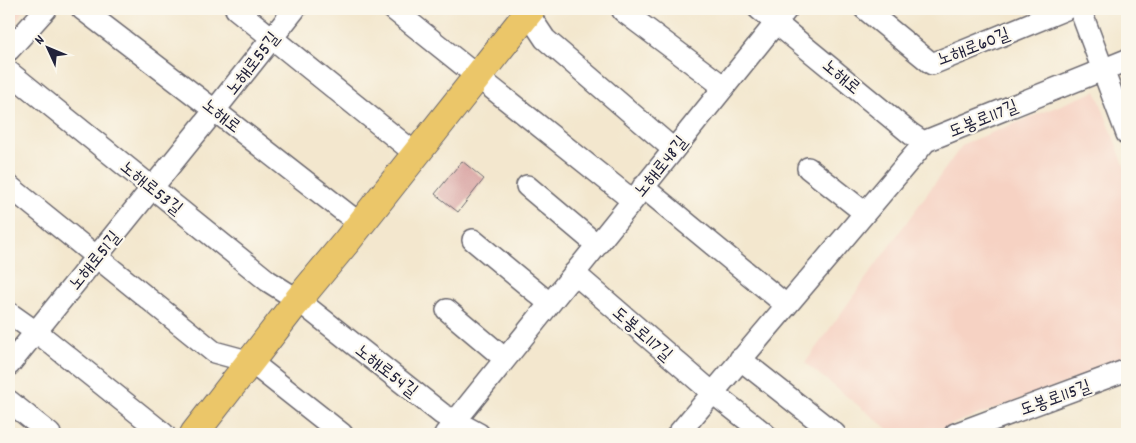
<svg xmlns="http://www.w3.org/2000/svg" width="1136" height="443" font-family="Dekko,'Poor Story',sans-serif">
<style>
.built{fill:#f6d2c3}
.building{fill:#d8a2a1}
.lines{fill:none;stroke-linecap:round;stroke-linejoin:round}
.minor-casing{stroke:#6b676e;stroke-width:24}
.major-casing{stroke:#6b676e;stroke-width:30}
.minor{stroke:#fff;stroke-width:21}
.major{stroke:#ebc669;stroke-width:28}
.labels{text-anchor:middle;stroke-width:4.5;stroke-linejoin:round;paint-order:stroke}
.street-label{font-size:18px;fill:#22223b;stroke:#fbf7ec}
</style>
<rect width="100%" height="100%" fill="#fbf7ec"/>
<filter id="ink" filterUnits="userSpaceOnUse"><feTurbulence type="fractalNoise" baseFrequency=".02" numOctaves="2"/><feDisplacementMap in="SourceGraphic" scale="10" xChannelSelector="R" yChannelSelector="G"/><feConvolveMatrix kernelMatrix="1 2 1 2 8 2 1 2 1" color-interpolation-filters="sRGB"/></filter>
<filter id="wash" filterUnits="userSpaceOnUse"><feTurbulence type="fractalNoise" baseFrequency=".0096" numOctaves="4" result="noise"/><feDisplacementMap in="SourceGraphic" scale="20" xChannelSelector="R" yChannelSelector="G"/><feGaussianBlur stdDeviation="1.12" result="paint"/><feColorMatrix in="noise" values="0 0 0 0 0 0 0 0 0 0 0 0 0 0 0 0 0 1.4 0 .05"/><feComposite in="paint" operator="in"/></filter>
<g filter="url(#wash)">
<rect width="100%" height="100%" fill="#f3e7ce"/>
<path class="built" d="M9,9H25L9,32Z
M1096,91L1127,173V361L950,425L942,434H894L805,363L963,144Z"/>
<g id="blocks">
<path class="building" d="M462,161L484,179L458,212L435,194Z"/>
</g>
</g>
<g filter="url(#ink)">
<use href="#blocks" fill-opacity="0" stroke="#6b676e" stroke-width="1"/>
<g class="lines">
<defs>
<path id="minor" d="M82,9L205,103L360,224
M236,9L416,154
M393,9L632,200
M525,9L545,39L673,149
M759,9L911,134L920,140L926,141
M865,9L932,64L1066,9
M1080,9L1127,134
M623,11L724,87
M9,50L46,9
M9,72L268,281L298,300L442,414L479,434
M808,168L865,213
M9,186L214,352L251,362L342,434
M527,186L597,245
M643,187L786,305
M473,240L549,303
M574,273L708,389L765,434
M447,310L505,359
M9,313L43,337L164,434
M740,359L835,434
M9,365L215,110L295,9
M9,401L50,434
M445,434L787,9
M678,434L926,141L1127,60
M955,434L1127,370"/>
<path id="major" d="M194,434L298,300L347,241L531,9"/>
</defs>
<use href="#minor" class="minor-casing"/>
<use href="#major" class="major-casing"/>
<use href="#minor" class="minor"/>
<use href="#major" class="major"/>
</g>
</g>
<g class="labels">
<g class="street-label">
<text transform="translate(973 46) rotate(-21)" y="6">노해로60길</text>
<text transform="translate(252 63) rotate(-52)" y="6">노해로55길</text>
<text transform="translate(842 76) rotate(40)" y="6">노해로</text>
<text transform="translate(222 115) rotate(38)" y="6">노해로</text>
<text transform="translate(983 118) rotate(-22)" y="6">도봉로117길</text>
<text transform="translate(660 166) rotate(-51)" y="6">노해로48길</text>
<text transform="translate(152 187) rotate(39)" y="6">노해로53길</text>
<text transform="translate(94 260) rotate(-51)" y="6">노해로51길</text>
<text transform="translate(643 333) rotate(41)" y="6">도봉로117길</text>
<text transform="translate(387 370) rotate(38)" y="6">노해로54길</text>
<text transform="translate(1055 397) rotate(-20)" y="6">도봉로115길</text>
</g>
</g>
<rect width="1136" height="443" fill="none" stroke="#fbf7ec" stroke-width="30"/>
<g transform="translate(48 48) rotate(314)" stroke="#fbf7ec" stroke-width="4" paint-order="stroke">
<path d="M0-4L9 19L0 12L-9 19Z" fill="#22223b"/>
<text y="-8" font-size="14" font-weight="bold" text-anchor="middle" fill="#22223b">N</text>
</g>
</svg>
